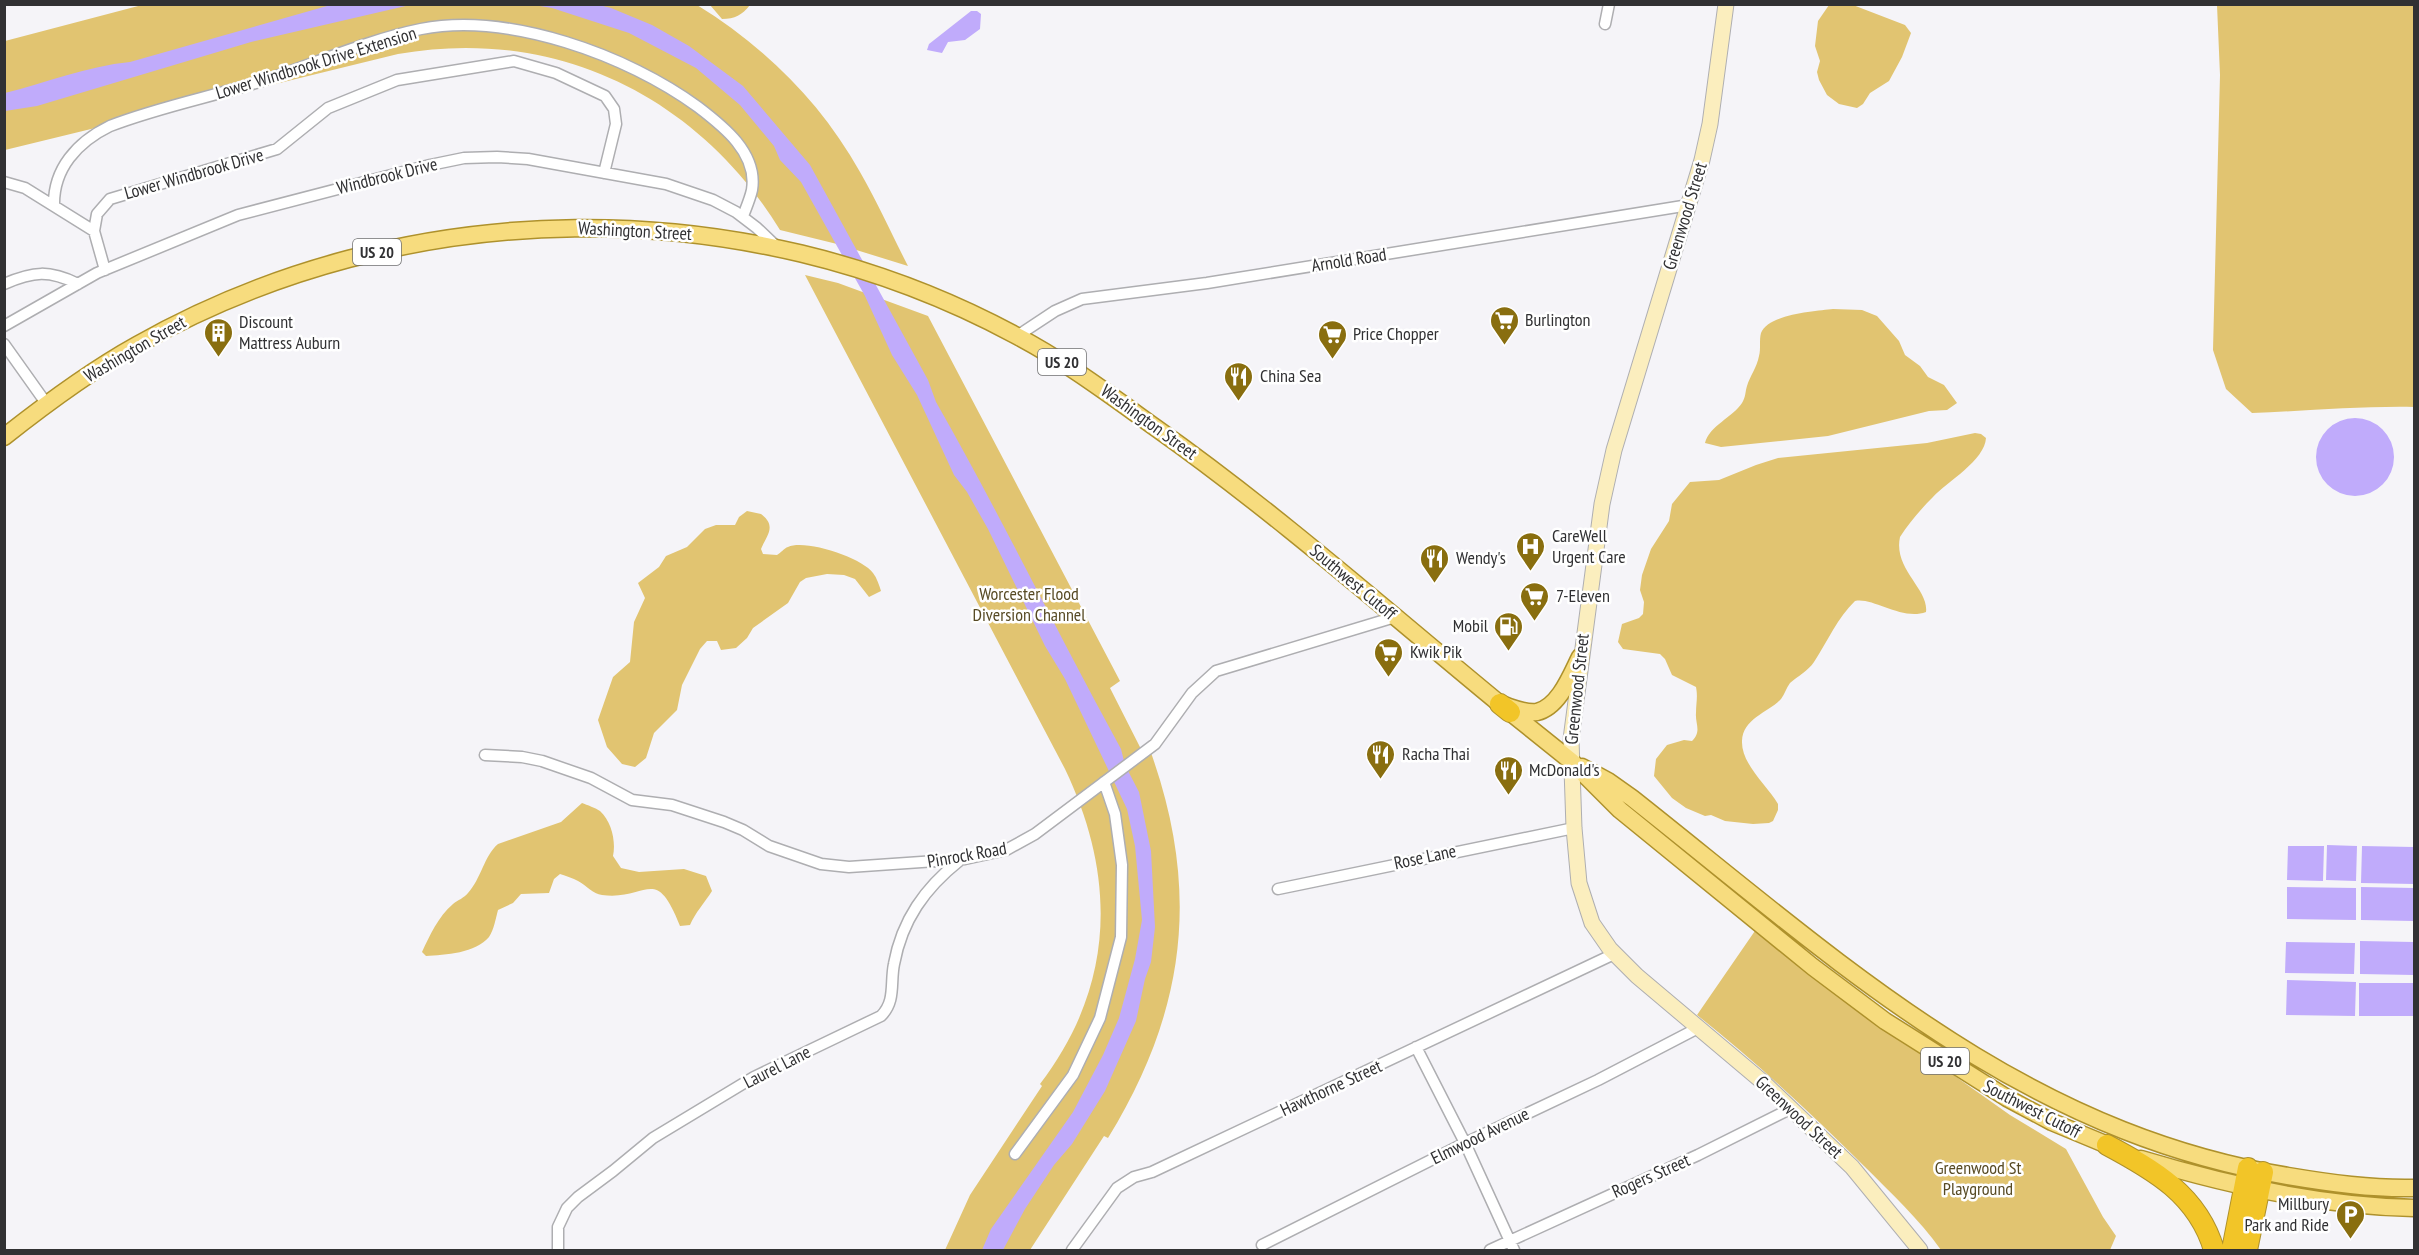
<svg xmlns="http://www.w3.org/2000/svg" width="2419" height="1255" font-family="'PT Sans Narrow',sans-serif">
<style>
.green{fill:#e1c471}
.water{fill:#c0abfb}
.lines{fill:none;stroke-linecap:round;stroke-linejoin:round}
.street-casing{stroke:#aeaeb1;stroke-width:13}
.secondary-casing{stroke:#aeaeb1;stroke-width:17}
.primary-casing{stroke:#ae912c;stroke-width:19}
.highway-casing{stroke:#ae912c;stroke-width:22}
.street{stroke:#fff;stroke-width:10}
.secondary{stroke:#fbeebe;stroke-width:15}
.primary{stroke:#f7dc7e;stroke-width:16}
.highway{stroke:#f2c528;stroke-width:20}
.labels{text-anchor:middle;stroke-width:5;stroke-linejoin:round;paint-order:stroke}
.shield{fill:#fff;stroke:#6f6f70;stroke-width:1.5}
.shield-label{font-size:16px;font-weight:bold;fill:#313133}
.street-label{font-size:18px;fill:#313133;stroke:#fff}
.poi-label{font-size:18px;fill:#313133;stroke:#fff;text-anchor:start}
.park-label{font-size:18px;fill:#574a24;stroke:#fff}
</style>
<rect width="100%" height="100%" fill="#f5f4f8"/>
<path class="green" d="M142,5H697C765,47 821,102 860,172C878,203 892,235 908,266L837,244L780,230C698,96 554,26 398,54L5,150V41Z
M710,5H750C742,15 735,19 722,19Z
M1829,5H1853L1905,25L1911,33L1902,57L1889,81L1870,93L1863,104L1857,108L1839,104L1827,95L1819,80L1817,72L1820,61L1815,46L1818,21Z
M2217,5H2414V407C2360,406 2306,411 2252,413L2226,389L2213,350L2220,75Z
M805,275L838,283L928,316L1120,681L1110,688L1143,753L1150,750C1201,891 1186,1011 1108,1138L1104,1136L1030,1250H945L970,1195L1042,1086L1040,1084C1115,986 1117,878 1065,769Z
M1833,309L1862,310L1877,316L1899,341L1905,355L1920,366L1928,377L1944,385L1957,403L1947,410L1929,411L1828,436L1721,447L1705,443C1709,426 1733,417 1742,403C1746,396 1745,392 1747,386C1750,376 1757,367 1759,356C1761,349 1759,340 1761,333C1768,314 1816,311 1833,309Z
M1975,433L1981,434L1986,438C1985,460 1947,482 1933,497C1921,509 1909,523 1900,537C1893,569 1929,589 1926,612C1902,621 1873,597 1855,601C1838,617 1827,642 1814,662C1808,671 1798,676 1790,683C1786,688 1785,694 1781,699C1768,713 1743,718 1742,741C1741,764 1767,785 1778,804V810L1773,821L1769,823L1753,824L1725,821L1711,815L1705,816L1686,808L1672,798L1654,776L1656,759L1667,745L1684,740L1692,741C1702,731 1695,724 1696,713C1696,703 1698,697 1696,687L1672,675L1665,659L1660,654L1623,649L1618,642L1622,624L1639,618L1643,614L1644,602L1640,590L1642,575L1651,549L1669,521L1672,504L1690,482L1719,480L1756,465L1778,458L1927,443Z
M747,511L761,514C777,526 767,535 761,549L763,554L777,555C781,553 784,548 788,547C806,539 862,558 873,573C877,578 879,585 881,591L869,597L855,579L844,575L827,574L806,578L800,582L788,603L753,628L747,638L736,648L721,650L717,641H707L700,649L682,685L677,710L654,733L646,758L635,767L622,764L607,747L598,720L613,677L630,662L634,622L645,598L638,583L659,567L666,556L687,547L705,529L716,525H735L739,517Z
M582,803C587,805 596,808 600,811C612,822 616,842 613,856L621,868L639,872L684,869L706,876L712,891C705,902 695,913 690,925L680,926C655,863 648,901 602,895C593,894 586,885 578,881C573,878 566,876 560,874L554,879L549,893L521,894L513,903L498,910C496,917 494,930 489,937C476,953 445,955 426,956L422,952C430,935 438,917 453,904C458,900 464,898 468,893C481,879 484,856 498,844L561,822Z
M1759,925L1843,997L2010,1115L2066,1149L2103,1217L2116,1236L2110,1250H1941C1919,1219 1891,1193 1864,1166C1810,1112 1756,1062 1697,1015Z"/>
<path class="water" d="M334,4L410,5L251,42L37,106L5,111V93C46,83 87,66 130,62Z
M534,5H599L611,8L652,25L689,46L743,86L810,165L928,380L936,402C1001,516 1058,634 1121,749L1125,765L1139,792L1151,851L1155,927L1151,962L1145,979L1136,1021L1105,1091L1072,1144L1054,1165L1025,1209L1003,1250H982L991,1229L1073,1112L1103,1055L1119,1018L1135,959L1142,920L1135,846L1127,809L1065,679L1045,646L988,529L967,492L954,475L917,395L892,355L865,296L801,182L780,160L774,146L740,105L696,68L629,33L552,8Z
M971,11H977L981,14L980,29L965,40L948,42L942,53L927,50L929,44Z
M2316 457a39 39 0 1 1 78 0a39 39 0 1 1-78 0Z
M2327,845L2357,846L2356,881L2326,880Z
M2288,846H2324L2323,881L2287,880Z
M2362,846L2414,847V884L2361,883Z
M2287,887L2356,888V920L2287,919Z
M2361,887L2414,888V921L2361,920Z
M2360,941L2414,942V975L2360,974Z
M2286,942L2355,943L2354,974L2285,973Z
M2287,980L2356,982L2355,1016L2286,1015Z
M2359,983H2414V1016H2359Z"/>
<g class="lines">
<defs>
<path id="street" d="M1605,24L1609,4
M4,182L25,188L94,231
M54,206C53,169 77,142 110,126C159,107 211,97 262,81C314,64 367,40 421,29C509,12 627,55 698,107C723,126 758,153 752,190C750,199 746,208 743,216
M105,270L94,231L97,214L110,199L277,149L328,108L397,80L514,61L556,73L605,96L614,109L616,124L604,173
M4,284C34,271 49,270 78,284
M4,326L97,273L238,215L430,165L464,158L497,157L528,159L666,184L713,200L736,212L757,228L777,247
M1017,336L1055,311L1082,299L1207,283L1689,205
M4,344L46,403
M485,755L522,757L542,761L591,778L632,800L672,805L724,822L743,830L769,846L821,864L849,867L965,859L1006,850L1035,834L1155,744L1192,693L1216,671L1395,617
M1278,889L1574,828
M1416,1047L1465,1143L1514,1250
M1015,1154L1073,1075L1100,1018L1121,937L1122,865L1115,814L1104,782
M1262,1245L1465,1143L1598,1080L1698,1028
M558,1250V1227L567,1208L578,1197L613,1171L653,1138L754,1077L881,1016C896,1001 890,983 894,964C902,920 925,888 959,861
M1072,1250L1117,1188L1134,1177L1152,1172L1614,954
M1490,1250L1698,1155L1790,1109"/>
<path id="secondary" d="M1726,4L1710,124L1702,160L1614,450L1602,504L1571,739L1574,828L1579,883L1592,923L1610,949L1637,976L1764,1083L1852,1167L1920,1250"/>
<path id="primary" d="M4,437C47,403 90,371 137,345C405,193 744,189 1015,335C1065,361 1110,395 1156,428C1276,513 1387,611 1500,704C1511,707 1525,714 1537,712C1559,707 1571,675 1580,657
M1510,712L1571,761L1620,810L1813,967L1885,1021L2007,1098L2052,1122L2117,1149
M1582,767L1608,781L1632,798C1837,960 2020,1132 2288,1176C2330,1183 2372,1189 2414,1188
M2141,1159C2230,1186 2321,1206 2414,1208"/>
<path id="highway" d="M1500,704L1510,712
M2107,1145C2154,1170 2198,1195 2214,1250
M2232,1250L2248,1168
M2247,1250L2263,1172"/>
</defs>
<use href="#street" class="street-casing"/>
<use href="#secondary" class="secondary-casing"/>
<use href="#primary" class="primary-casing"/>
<use href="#highway" class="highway-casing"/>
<use href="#street" class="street"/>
<use href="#secondary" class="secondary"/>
<use href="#primary" class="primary"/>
<use href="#highway" class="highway"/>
</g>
<defs>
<symbol id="supermarket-pin" viewBox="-11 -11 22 30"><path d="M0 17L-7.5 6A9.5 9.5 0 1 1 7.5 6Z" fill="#896e0f" stroke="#fff"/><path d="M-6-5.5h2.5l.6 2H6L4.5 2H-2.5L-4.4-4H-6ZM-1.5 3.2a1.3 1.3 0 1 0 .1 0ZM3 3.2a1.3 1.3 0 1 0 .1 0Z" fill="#fff"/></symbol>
<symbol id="building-pin" viewBox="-11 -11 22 30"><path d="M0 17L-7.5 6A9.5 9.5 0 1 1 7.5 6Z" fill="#896e0f" stroke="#fff"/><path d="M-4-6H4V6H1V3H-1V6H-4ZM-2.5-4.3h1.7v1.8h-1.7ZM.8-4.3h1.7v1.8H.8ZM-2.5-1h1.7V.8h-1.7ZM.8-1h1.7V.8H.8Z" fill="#fff"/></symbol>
<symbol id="restaurant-pin" viewBox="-11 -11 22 30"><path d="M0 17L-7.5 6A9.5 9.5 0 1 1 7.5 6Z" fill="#896e0f" stroke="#fff"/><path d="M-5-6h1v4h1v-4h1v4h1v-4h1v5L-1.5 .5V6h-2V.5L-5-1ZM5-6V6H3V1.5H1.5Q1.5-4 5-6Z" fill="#fff"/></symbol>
<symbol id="hospital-pin" viewBox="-11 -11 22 30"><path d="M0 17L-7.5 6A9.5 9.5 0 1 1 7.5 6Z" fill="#896e0f" stroke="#fff"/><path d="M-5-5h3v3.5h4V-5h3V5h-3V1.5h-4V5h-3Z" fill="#fff"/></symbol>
<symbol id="fuel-pin" viewBox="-11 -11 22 30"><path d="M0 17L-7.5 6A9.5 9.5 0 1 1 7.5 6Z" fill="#896e0f" stroke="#fff"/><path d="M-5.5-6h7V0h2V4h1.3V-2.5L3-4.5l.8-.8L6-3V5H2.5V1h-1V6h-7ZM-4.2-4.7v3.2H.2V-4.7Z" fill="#fff"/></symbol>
<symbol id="parking-pin" viewBox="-11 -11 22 30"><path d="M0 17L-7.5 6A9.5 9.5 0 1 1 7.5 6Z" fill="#896e0f" stroke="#fff"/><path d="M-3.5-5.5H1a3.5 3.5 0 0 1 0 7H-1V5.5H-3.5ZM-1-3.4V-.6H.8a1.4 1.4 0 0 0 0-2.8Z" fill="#fff"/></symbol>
</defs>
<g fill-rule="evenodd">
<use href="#supermarket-pin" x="1488" y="304" width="33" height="45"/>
<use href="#building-pin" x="202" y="316" width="33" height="45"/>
<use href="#supermarket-pin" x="1316" y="318" width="33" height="45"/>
<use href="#restaurant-pin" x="1222" y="360" width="33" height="45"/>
<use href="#hospital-pin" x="1514" y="530" width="33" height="45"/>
<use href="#restaurant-pin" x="1418" y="542" width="33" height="45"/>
<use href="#supermarket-pin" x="1518" y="580" width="33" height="45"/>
<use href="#fuel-pin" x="1492" y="610" width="33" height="45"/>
<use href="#supermarket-pin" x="1372" y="636" width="33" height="45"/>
<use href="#restaurant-pin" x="1364" y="738" width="33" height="45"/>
<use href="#restaurant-pin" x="1492" y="754" width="33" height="45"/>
<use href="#parking-pin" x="2334" y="1198" width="33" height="45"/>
</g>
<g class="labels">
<g class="shield">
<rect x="353" y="239" width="48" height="26" rx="4.5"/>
<rect x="1038" y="349" width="48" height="26" rx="4.5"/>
<rect x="1921" y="1048" width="48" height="26" rx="4.5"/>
</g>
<g class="shield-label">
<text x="377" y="258">US 20</text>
<text x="1062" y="368">US 20</text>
<text x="1945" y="1067">US 20</text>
</g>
<g class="street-label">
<text transform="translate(316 63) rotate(-17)" y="6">Lower Windbrook Drive Extension</text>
<text transform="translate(194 174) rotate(-16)" y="6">Lower Windbrook Drive</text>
<text transform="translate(387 176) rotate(-14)" y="6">Windbrook Drive</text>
<text transform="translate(1685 216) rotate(-73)" y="6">Greenwood Street</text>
<text transform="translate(635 231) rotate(3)" y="6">Washington Street</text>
<text transform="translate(1349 260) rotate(-9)" y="6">Arnold Road</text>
<text transform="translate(135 349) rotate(-30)" y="6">Washington Street</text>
<text transform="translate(1149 422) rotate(36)" y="6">Washington Street</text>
<text transform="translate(1353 582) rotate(40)" y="6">Southwest Cutoff</text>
<text transform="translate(1577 689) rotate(-84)" y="6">Greenwood Street</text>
<text transform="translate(967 855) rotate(-10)" y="6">Pinrock Road</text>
<text transform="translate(1425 857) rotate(-12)" y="6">Rose Lane</text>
<text transform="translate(777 1067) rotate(-27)" y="6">Laurel Lane</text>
<text transform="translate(1331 1088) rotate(-25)" y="6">Hawthorne Street</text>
<text transform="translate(2032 1109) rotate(27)" y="6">Southwest Cutoff</text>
<text transform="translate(1799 1117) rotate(43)" y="6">Greenwood Street</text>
<text transform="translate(1480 1136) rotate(-26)" y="6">Elmwood Avenue</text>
<text transform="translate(1651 1176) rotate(-24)" y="6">Rogers Street</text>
</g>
<g class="poi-label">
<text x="1525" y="326">Burlington</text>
<text x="239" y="328">Discount<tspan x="239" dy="21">Mattress Auburn</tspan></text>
<text x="1353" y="340">Price Chopper</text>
<text x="1260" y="382">China Sea</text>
<text x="1552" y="542">CareWell<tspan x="1552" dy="21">Urgent Care</tspan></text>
<text x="1456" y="564">Wendy's</text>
<text x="1556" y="602">7-Eleven</text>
<text x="1488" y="632" text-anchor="end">Mobil</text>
<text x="1410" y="658">Kwik Pik</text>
<text x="1402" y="760">Racha Thai</text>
<text x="1529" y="776">McDonald's</text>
<text x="2329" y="1210" text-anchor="end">Millbury<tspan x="2329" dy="21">Park and Ride</tspan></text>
</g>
<g class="park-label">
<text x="1029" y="600">Worcester Flood<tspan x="1029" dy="21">Diversion Channel</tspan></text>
<text x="1978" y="1174">Greenwood St<tspan x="1978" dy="21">Playground</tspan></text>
</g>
</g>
<rect width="2419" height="1255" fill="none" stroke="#313133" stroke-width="12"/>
</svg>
